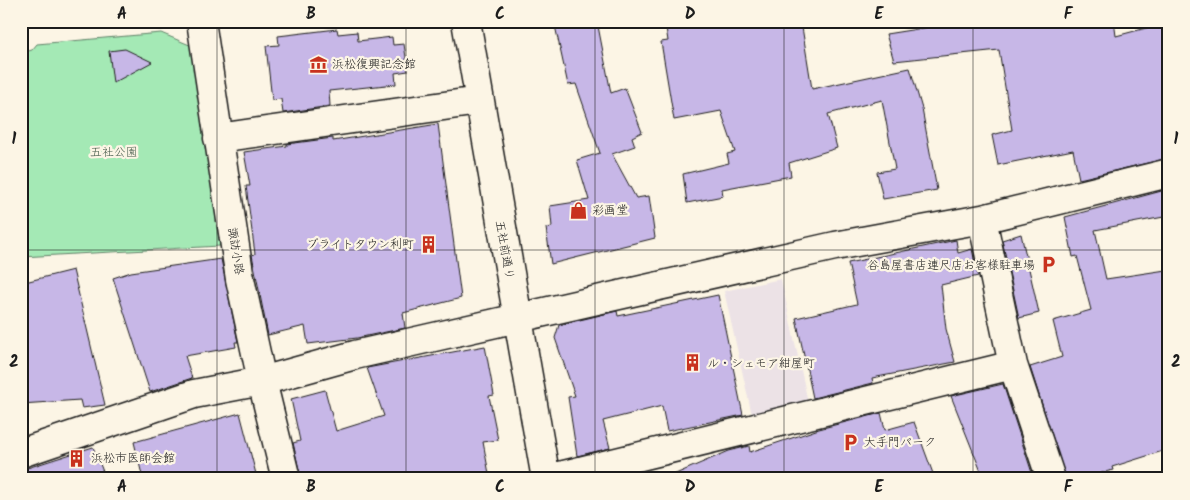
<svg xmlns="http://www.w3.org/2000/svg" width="1190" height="500" font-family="Kalam,'Klee One',sans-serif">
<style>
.built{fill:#ece2e6}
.green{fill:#a4e9b5;stroke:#608268}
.building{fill:#c7b7e7;stroke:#1c1c1c}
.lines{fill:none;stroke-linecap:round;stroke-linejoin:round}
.minor-casing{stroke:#1c1c1c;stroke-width:31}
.minor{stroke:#fcf5e5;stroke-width:28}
.grid{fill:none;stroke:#1c1c1c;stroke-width:1;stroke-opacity:0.55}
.labels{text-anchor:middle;stroke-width:4.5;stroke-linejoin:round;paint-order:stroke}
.poi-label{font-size:12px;fill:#1c1c1c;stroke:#fcf5e5;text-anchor:start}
.park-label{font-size:12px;fill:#455a4a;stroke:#fcf5e5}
.street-label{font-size:12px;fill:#1c1c1c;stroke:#fcf5e5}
.neatline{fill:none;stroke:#1c1c1c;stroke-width:2}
.grid-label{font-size:16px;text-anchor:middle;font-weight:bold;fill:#1c1c1c}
</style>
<rect width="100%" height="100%" fill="#fcf5e5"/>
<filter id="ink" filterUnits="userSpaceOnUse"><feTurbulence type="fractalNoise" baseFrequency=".02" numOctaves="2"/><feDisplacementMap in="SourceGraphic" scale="10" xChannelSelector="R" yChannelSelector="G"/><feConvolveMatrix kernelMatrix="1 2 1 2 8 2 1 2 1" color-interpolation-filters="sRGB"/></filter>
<g filter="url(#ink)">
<path class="built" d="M781,279L808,402L752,415L724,291Z"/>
<path class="green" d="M161,33L192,46L220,246L21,257V53L32,50L37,44Z"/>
<path class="building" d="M554,21H597L611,93L625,88L642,132L632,137L635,146L612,154L636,198L649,196L655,238L551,264L546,228L552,227L550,206L589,200L577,160L600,153L576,84L568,85Z
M665,21H801L812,89L910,68L922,109L937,190L883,199L877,172L895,169L882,100L828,114L837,148L789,163L791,176L722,189L723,196L687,203L683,174L729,163L727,154L735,152L721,111L674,120L661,42L668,41Z
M929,21H1114L1116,36L1169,22V158L1079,179L1073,150L998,165L992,135L1012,130L999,50L894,61L886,34L930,27Z
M337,29L338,34L357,32L358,41L392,37L393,45L404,44L408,71L395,73L396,84L329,91L330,106L283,113L281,99L272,100L266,46L279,45L278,36Z
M125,49L152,62L113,83L109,51Z
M438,124L461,298L403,313L405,328L357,338L308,344L305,326L268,335L252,255L255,254L246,186H250L244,152L287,146V144L333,138V141Z
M1169,189V216L1095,230L1106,279L1166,270L1169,284V449L1112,467L1113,470L1077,479H1066L1030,367L1062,357L1053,321L1091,310L1077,256L1073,257L1065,217Z
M1021,234L1039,313L1019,318L1002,240Z
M956,240L958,253L972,249L978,276L941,285L946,329L955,362L872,378L873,383L813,398L796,318L857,304L848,263Z
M221,259L238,342H235L236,347L185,356L192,378L150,392L113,278L131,272Z
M73,270L105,405L82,408L80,400L21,404V283Z
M718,295L743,415L667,431L662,406L603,421L610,448L577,456L568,397L575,396L555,338L559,325L617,311L618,316Z
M485,346L494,395L489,396L498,440L483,442L490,479H301L293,443L300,441L291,399L325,390L336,431L384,416L367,368Z
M1003,384L1034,479H984L951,396Z
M240,413L256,474L241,479H143L134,442Z
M881,413L885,430L914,422L935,479H664L729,451L749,446L750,452L819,429Z
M93,447L106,479H21V470Z"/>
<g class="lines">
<defs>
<path id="minor" d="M201,21L240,279L262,381L286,479
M466,21L546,479
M218,138L479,101
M982,219L1013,365L1051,479
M21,453L194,394L262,381L355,355L835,246L982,219L1169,173
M547,479L1013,365"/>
</defs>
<use href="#minor" class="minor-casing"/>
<use href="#minor" class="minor"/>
</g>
</g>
<path class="grid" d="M217,21V479M406,21V479M595,21V479M784,21V479M973,21V479M21,250H1169"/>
<defs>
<symbol id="museum-bare" viewBox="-9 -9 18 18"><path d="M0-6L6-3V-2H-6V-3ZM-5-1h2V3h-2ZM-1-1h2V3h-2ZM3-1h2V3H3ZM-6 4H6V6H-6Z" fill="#c8321e" stroke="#fcf5e5" stroke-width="2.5" paint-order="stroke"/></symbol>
<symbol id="shop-bare" viewBox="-9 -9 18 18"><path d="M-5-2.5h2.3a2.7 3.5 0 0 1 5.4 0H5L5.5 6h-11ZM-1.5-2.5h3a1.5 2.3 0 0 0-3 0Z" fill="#c8321e" stroke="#fcf5e5" stroke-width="2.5" paint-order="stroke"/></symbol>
<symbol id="building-bare" viewBox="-9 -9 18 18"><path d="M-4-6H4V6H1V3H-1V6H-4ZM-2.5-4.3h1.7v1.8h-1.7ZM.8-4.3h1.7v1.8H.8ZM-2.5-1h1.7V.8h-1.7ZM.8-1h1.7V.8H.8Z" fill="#c8321e" stroke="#fcf5e5" stroke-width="2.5" paint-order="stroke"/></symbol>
<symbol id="parking-bare" viewBox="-9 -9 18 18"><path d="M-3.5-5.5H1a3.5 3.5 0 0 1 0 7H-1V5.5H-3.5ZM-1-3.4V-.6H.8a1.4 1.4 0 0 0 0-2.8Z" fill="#c8321e" stroke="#fcf5e5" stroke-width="2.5" paint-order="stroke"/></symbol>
</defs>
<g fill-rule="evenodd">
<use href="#museum-bare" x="306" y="52" width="25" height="25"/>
<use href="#shop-bare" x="566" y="198" width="25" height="25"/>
<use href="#building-bare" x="416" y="232" width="25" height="25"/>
<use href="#parking-bare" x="1036" y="252" width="25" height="25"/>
<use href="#building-bare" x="680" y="350" width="25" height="25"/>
<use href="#parking-bare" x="838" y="430" width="25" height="25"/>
<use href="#building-bare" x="64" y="446" width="25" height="25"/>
</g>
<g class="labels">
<g class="poi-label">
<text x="332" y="68">浜松復興記念館</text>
<text x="592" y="214">彩画堂</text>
<text x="414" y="248" text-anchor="end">ブライトタウン利町</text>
<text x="1035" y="269" text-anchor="end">谷島屋書店連尺店お客様駐車場</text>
<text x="707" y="367">ル・シェモア紺屋町</text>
<text x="864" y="446">大手門パーク</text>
<text x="91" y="462">浜松市医師会館</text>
</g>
<g class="park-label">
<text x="114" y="156">五社公園</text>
</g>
<g class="street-label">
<text transform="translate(505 250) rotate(80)" y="4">五社前通り</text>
<text transform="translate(236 251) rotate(81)" y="4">諏訪小路</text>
</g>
</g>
<rect width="1190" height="500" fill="none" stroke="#fcf5e5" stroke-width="55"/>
<rect x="28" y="28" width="1134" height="444" class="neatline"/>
<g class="grid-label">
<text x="122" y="19">A</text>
<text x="311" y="19">B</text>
<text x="500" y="19">C</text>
<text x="690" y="19">D</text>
<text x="879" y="19">E</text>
<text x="1068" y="19">F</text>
<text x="14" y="144">1</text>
<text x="1176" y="144">1</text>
<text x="14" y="367">2</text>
<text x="1176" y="367">2</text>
<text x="122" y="492">A</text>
<text x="311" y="492">B</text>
<text x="500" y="492">C</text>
<text x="690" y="492">D</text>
<text x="879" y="492">E</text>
<text x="1068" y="492">F</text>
</g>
</svg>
